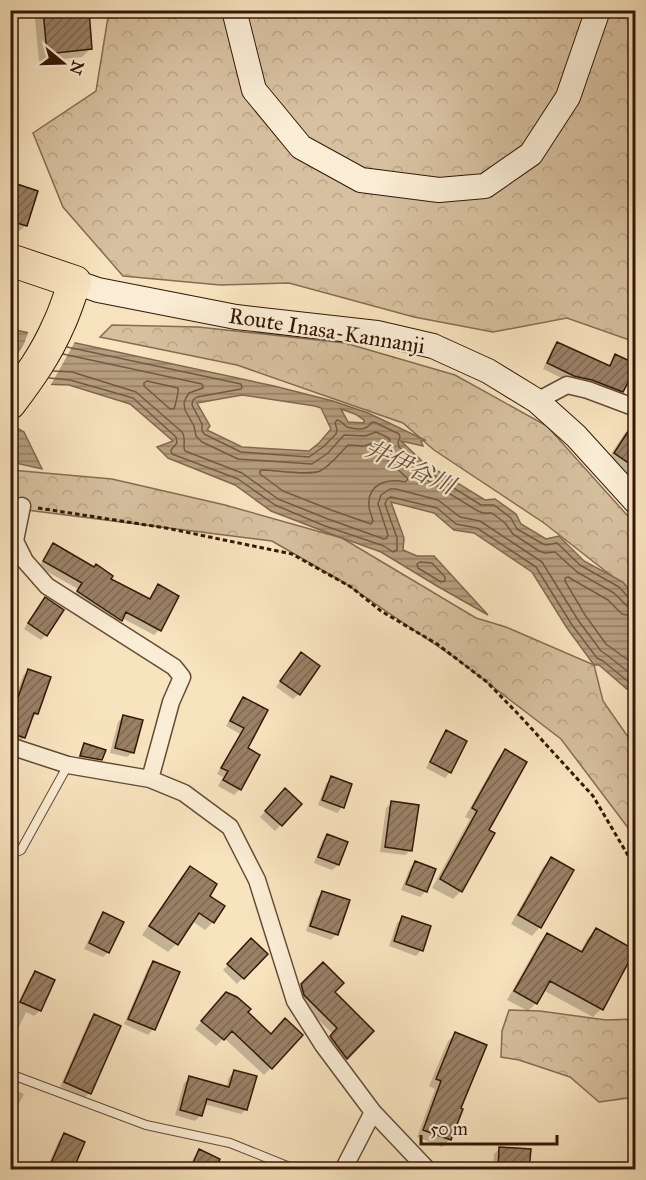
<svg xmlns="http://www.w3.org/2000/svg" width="646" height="1180" font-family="'IM FELL Great Primer','Noto Serif JP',serif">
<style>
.forest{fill:url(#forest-crowns);stroke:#856c52;stroke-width:1.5}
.water{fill:url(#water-rules);stroke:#81684f;stroke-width:1.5;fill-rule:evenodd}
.pier{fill:#f7e3be}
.shadow{fill:#0003}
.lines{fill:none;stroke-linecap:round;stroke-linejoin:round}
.shore{stroke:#745a42;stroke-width:1.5}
.building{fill:url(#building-hatch);stroke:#341706;stroke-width:1.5}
.lane-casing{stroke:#654a34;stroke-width:10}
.street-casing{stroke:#654a34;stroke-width:19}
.secondary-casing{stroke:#341706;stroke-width:26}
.highway-casing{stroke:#341706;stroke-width:34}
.path{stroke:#341706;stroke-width:3;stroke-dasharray:4.5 3;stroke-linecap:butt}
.lane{stroke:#faedd5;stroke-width:8}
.street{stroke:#faedd5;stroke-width:16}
.secondary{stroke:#faedd5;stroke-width:24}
.highway{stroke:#f7e3be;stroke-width:32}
.labels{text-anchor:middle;stroke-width:4.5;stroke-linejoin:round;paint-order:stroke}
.street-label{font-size:22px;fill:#341706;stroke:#faedd5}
.water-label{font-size:24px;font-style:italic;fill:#684d36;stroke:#faedd5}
</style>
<defs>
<pattern id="forest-crowns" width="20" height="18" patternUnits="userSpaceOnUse" patternTransform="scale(1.5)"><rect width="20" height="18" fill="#d6c09f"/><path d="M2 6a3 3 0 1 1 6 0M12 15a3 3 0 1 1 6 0" fill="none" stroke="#b8a487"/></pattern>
<pattern id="water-rules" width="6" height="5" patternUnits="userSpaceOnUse" patternTransform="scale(1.5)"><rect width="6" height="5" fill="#b59e7f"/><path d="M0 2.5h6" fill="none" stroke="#948066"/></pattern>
<pattern id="building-hatch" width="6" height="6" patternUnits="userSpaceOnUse" patternTransform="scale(1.5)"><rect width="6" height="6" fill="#998166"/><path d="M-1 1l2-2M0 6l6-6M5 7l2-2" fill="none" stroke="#7e6952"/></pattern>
</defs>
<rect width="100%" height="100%" fill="#f7e3be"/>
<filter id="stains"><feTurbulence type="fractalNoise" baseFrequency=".00333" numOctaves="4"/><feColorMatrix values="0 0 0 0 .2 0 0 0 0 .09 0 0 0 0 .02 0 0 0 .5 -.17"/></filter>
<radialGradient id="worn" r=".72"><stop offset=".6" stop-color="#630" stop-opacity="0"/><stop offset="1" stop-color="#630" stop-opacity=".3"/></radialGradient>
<path class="forest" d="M109,11H635V342L567,318L493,332L414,317L289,283L220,285L123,276L63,207L33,133L96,91Z
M112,325L198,327L345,343L455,375L547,426L635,524V600L613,577L544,523L434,450L403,423L237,365L100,337Z
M11,470L112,479L225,505L342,538L476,618L506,627L594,665L603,701L635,747V837L561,739L458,660L343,582L272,541L11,508Z
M509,1010L540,1011L606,1020L635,1019V1097L599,1102L570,1077L519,1060L501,1057L502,1031Z"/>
<path class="water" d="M11,329L274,386L333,401L368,413L425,440L421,441L423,446L401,441L423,462L485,500L495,499L516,514L521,524L546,539L559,536L584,561L623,582L635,597V696L599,665H594L567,628L532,572L474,533L454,530L434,513L391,502L404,538L403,550L417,556H434L488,615L437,586L381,552L323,531L271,511L235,485L168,458L157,447L173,441L130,404L69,385L11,383ZM242,395L315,406L321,408L331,429L319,443L309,451L242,447L207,430L210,426L197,403ZM341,409L355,414L364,420V423L348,422Z
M10,424L24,432L42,469L11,462Z"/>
<path class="pier" d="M29,330L76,340L49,388L10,386L11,365L24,344Z"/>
<path class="shadow" d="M34,10H87L91,48L82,57L39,61Z
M10,184L36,192L25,226L20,231L10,228Z
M557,344L608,366L616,356L622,391L617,397L568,381L543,369L552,349Z
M633,426L636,428V481L606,462L624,434Z
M53,545L108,579L148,600L153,591L158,586L159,630L154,635L122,618L115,626L73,597L78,589L39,567L48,551Z
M45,599L46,635L41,640L24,629L40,604Z
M301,654L299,694L293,699L276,687Z
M28,671L37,714L30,719L24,738L18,743L10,740V712L23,676Z
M243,699L246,749L258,756L240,789L234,795L218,786L223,777L217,774L240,734L226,726L238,704Z
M123,717L133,752L127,757L110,753L118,722Z
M446,732L450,772L445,778L426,768L441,738Z
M84,745L101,759L99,762L78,758L82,747Z
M505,751L487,831L461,891L453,899L432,888L470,819L465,817L497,760Z
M332,778L342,807L337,813L318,805L326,784Z
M285,790L300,804L275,831L260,817Z
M392,803L411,850L405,855L380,852L386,808Z
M327,835L338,865L332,870L314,863L322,841Z
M551,859L572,870L540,927L532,936L511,924L543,867Z
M415,862L426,891L420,897L401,890L410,868Z
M190,868L208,896L213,922L205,930L192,921L176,944L168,952L142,935L182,876Z
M322,893L348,901L336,935L331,940L306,931L317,898Z
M104,914L108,952L103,957L84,949L98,920Z
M403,918L421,950L416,956L389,946L397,923Z
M596,930L601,1009L593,1017L543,990L536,1003L528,1011L507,1000L539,943L547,935L580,953L587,939Z
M251,940L266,954L237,984L223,970Z
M154,962L178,973L153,1029L148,1035L124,1024L148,968Z
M323,964L333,992L372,1031L340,1063L325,1042L333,1034L299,1001L296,991Z
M35,973L53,981L39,1011L34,1016L26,1012L10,1046V997L18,1003L30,978Z
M219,1001L246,1012L271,1068L264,1075L224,1038L216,1046L195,1029Z
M94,1016L90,1093L84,1098L60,1087L89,1021Z
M456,1034L459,1109L450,1139L442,1147L417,1137L435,1089L429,1086L448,1041Z
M235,1071L246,1109L241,1114L204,1104L201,1115L195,1121L175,1115L184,1083L190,1078L226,1088L229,1077Z
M10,1088L24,1094L10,1121Z
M64,1135L71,1170H46L59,1140Z
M500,1148L528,1170H493L494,1154Z
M199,1151L214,1170H188L194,1157Z"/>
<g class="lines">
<path class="shore" d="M67,347L241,384L242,387L241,389L197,397L193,400L192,405L202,424V430L204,434L241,452L309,457L323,447L336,434L337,429L335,423L337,420L340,421L347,427C356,429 365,432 371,423L374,422L399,434L400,437L398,442L399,447L420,467L481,505H494L511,518L517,529L543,544L546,545L557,543L580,565L619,587L629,598L636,600
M63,354L202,384L203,386V388L189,393L186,398L184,403L185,410L194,426L196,436L202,442L238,459L312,464L328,453L344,435L365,436L376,432L389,438L391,447L393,452L414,472L478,511L483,513H492L505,523L513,534L539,551L545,553L555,552L577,572L614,593L627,606L636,608
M53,371L72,372L136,392L182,432C187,439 182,445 185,451L242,473L278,499L328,519L384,539L387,538L388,535L378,504L381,495L390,489H396L438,500L460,517L480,521L542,562L578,620L601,651L607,655L636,678
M49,378L70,380L133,398L176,437L177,443L171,450L172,454L238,479L275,505L325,526L384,546L393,552L397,550V538L385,504L387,499L391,497L437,508L456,524L477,528L536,567L572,625L597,658L603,661L636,688
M147,381L178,388C179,391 175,406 174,409H170L144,386V383Z
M376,442L381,445L386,458L408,479L405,482C387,478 367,484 369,506C369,511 372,516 373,521L371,524L331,510L283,491L260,474V471L262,470C276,470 308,476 320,471C331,465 339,454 348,445L364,446Z
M420,562L432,563L445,577V581L441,582L418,568L417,564Z
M636,617L622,614L608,600L568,577L565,578V581L585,615L606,644L636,666"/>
</g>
<path class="building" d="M43,10H89L92,49L47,54Z
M17,184L38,191L27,226L10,221V204Z
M557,342L610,366L615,354L636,364V367L623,392L592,380L574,376L547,363Z
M636,419V468L614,453Z
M53,543L94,567L96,564L113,576L111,579L150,599L158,584L179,596L161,631L126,612L122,621L77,591L82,583L43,561Z
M45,597L64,610L47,636L28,623Z
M301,652L320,666L300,695L280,681Z
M28,669L51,677L38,714L34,713L25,738L10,733V720Z
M243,697L268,710L248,748L260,755L241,790L223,780L228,771L221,768L244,728L230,721Z
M123,715L143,720L134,753L115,748Z
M446,730L467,741L451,773L430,762Z
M84,743L106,750L102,760L80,756Z
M505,749L527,762L489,830L495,833L462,892L440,879L477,811L472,808Z
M331,776L352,784L344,808L322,800Z
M285,788L302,804L282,826L265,811Z
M391,801L419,805L412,851L385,847Z
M327,834L348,842L339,865L318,857Z
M551,857L574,870L541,928L518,915Z
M415,861L436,869L427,892L406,884Z
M190,866L217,884L210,896L225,906L214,923L199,913L178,945L149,926Z
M322,891L350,900L338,935L310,926Z
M103,912L124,922L109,953L89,943Z
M402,916L431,926L423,951L394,941Z
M596,928L635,950L603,1010L550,981L537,1004L514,991L547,933L582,952Z
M251,938L268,954L244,979L227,964Z
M153,961L180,972L155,1030L128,1019Z
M323,962L344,983L335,992L374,1031L347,1059L330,1036L337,1028L304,995L301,984Z
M35,971L55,980L41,1011L20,1002Z
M226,992L237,997L251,1009L248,1012L271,1034L285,1018L303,1035L272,1069L232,1031L224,1040L201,1021Z
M94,1014L121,1026L91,1094L64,1082Z
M455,1032L487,1045L461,1108L463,1109L451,1140L423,1130L441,1081L436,1079Z
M234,1070L257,1076L247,1110L207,1099L202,1116L180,1110L189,1076L229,1087Z
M64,1133L85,1142L73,1170H48Z
M499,1147L531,1149L529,1170H498Z
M199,1149L220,1159L215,1170H190Z"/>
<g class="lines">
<defs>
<path id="lane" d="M10,855L21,850L68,765
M10,1074L146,1125L230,1143L297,1170"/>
<path id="street" d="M537,401L567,385L588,390L636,408
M22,506L15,541L25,561L47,586L174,667L182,677L171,702L150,779
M10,746L68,765L150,779L184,793L230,827L257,880L295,1001L323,1045L373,1112L428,1170
M343,1170L373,1112"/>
<path id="secondary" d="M234,10L254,90L301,147L361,180L439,190L485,186L531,154L568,97L598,10
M75,282L98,290L236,317L377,333L433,346L488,371L537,401L576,436L636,502"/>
<path id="highway" d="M10,260L75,282C69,297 65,312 58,326C46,354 28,379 10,403"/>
</defs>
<use href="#lane" class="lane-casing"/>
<use href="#street" class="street-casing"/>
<use href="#secondary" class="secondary-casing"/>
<use href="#highway" class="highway-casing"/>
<path class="path" d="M38,508L166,528L292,554L351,587L381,611L437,644L487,682L520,716L593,796L636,869"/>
<use href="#lane" class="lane"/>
<use href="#street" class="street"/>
<use href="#secondary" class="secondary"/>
<use href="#highway" class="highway"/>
</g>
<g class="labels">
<g class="street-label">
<text transform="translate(327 330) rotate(9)" y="8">Route Inasa-Kannanji</text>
</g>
<g class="water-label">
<text transform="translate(410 467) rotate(25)" y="8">井伊谷川</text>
</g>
</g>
<rect width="646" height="1180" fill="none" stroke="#f7e3be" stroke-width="36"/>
<rect x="12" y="12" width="622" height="1156" fill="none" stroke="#341706" stroke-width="3"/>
<rect x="18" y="18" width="610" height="1144" fill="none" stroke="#341706" stroke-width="1.5"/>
<g transform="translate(63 63) rotate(109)" stroke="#faedd5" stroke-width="4.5" paint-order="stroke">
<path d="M0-4.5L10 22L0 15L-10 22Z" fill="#341706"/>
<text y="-9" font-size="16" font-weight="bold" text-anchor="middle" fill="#341706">N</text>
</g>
<path d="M421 1135v9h136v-9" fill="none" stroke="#341706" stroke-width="3"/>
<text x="430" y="1135" font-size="18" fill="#341706" stroke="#faedd5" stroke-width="4.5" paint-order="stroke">50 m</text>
<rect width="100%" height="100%" filter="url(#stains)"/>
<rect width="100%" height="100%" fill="url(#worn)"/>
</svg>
